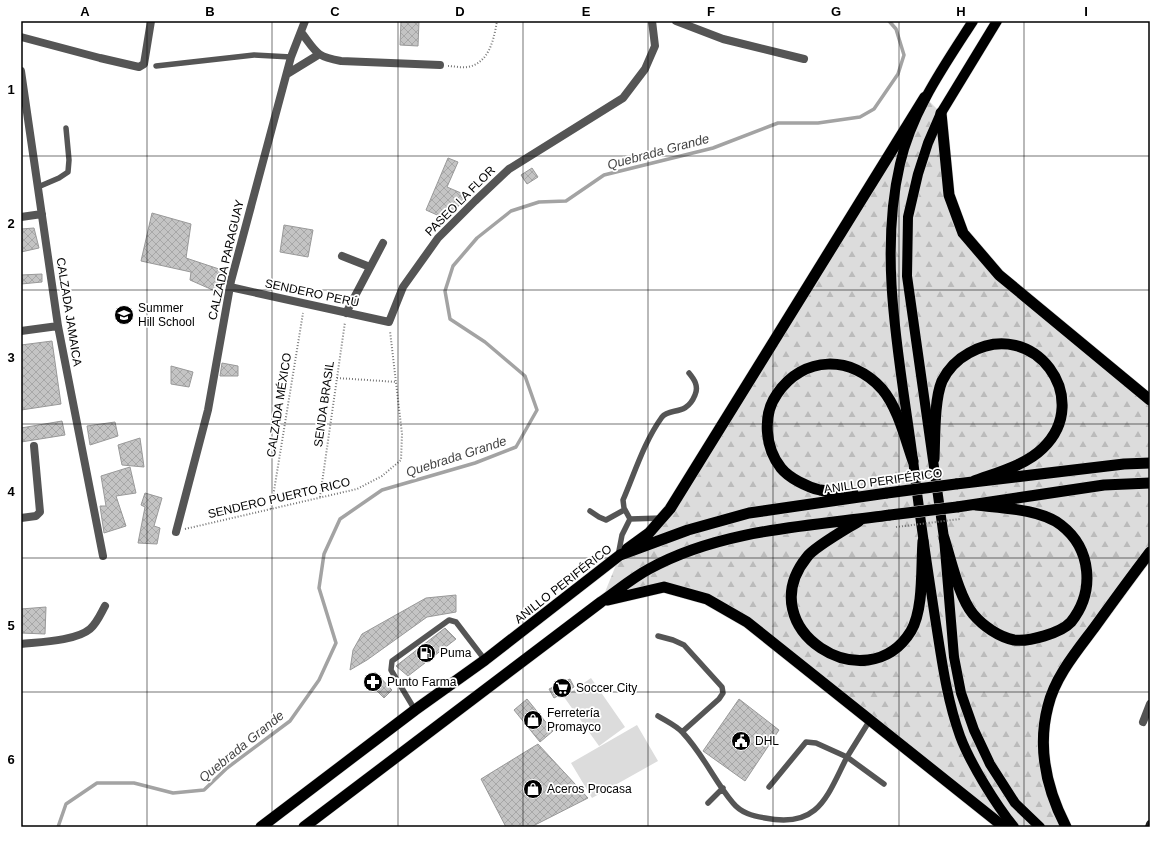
<svg xmlns="http://www.w3.org/2000/svg" width="1171" height="848" font-family="Arial,sans-serif">
<style>
.forest{fill:url(#forest-firs)}
.garden{fill:#dcdcdc}
.lines{fill:none;stroke-linecap:round;stroke-linejoin:round}
.stream{stroke:#a3a3a3;stroke-width:3.5}
.building{fill:url(#building-cross-hatch);stroke:#999}
.primary-casing{stroke:#dbdbdb;stroke-width:11}
.trunk-casing{stroke:#dbdbdb;stroke-width:12}
.path{stroke:#777;stroke-width:2;stroke-dasharray:1 2;stroke-linecap:butt}
.service{stroke:#555;stroke-width:5.5}
.minor{stroke:#555;stroke-width:8}
.secondary{stroke:#222;stroke-width:8}
.primary{stroke:#000;stroke-width:10}
.trunk{stroke:#000;stroke-width:11}
.trunk-bridge-casing{stroke:#dbdbdb;stroke-width:12;stroke-linecap:butt}
.path-bridge{stroke:#777;stroke-width:2;stroke-dasharray:1 2;stroke-linecap:butt}
.trunk-bridge{stroke:#000;stroke-width:11}
.grid{fill:none;stroke:#000;stroke-width:1;stroke-opacity:0.55}
.labels{text-anchor:middle;stroke-width:3.5;stroke-linejoin:round;paint-order:stroke}
.street-label{font-size:12px;fill:#000;stroke:#fff}
.poi-label{font-size:12px;fill:#000;stroke:#fff;text-anchor:start}
.water-label{font-size:13px;font-style:italic;fill:#444;stroke:#fff}
.neatline{fill:none;stroke:#000;stroke-width:1.5}
.grid-label{font-size:13px;text-anchor:middle;font-weight:bold;fill:#000}
</style>
<defs>
<pattern id="forest-firs" width="22" height="20" patternUnits="userSpaceOnUse"><rect width="22" height="20" fill="#dcdcdc"/><path d="M5 1l3.5 6h-7zM16 11l3.5 6h-7z" fill="#bbb"/></pattern>
<pattern id="building-cross-hatch" width="8" height="8" patternUnits="userSpaceOnUse"><rect width="8" height="8" fill="#c4c4c4"/><path d="M0 0l8 8M0 8l8-8" fill="none" stroke="#a7a7a7"/></pattern>
</defs>
<rect width="100%" height="100%" fill="#fff"/>
<path class="forest" d="M925,97L941,113L949,195L963,233L999,275L1150,400V552L1073,656L1048,706L1046,771L1066,827H1004L747,622L664,587L601,602L620,555L670,509Z"/>
<path class="garden" d="M591,678L625,727L599,746L564,697Z
M637,725L658,761L592,798L571,763Z"/>
<g class="lines">
<path class="stream" d="M58,827L66,804L97,783H134L173,793L204,790L227,768L290,721L319,680L336,643L319,588L324,554L340,519L382,490L475,463L516,447L537,410L525,376L485,342L450,319L445,291L453,266L477,238L511,211L539,202L566,201L604,175L713,148L778,123H818L860,117L874,109L898,74L904,55L896,29L889,21"/>
</g>
<path class="building" d="M401,21H419L418,46L400,45Z
M448,158L458,162L447,187L468,196L446,219L426,210Z
M532,168L538,177L527,184L521,175Z
M152,213L191,224L186,258L222,270L215,291L190,280L191,272L141,261Z
M284,225L313,230L308,257L280,252Z
M34,228L39,248L21,252V229Z
M42,274V282L21,284V275Z
M52,341L61,404L21,410V345Z
M222,363L238,366V376H220Z
M171,366L193,372L189,387L171,384Z
M62,421L65,435L21,442V428Z
M115,422L118,436L90,445L87,426Z
M140,438L144,467L122,465L118,445Z
M130,467L136,493L116,496L126,526L104,533L100,506H106L101,476Z
M145,493L162,498L154,526L160,528L157,544L138,543L145,507L141,505Z
M456,595V612L427,617L367,660L350,670L353,650L362,634L426,598Z
M46,607L45,634L21,633V609Z
M445,628L456,639L408,676L396,666Z
M375,672L392,690L384,698L366,680Z
M570,679L574,687L554,698L549,689Z
M527,699L553,731L540,742L514,710Z
M739,699L779,730L745,781L703,751Z
M538,744L588,798L531,827H506L481,779Z"/>
<g class="lines">
<defs>
<path id="primary" d="M973,21C944,66 912,111 900,164C877,262 902,370 914,468C920,520 928,572 936,624C942,662 947,700 960,736C970,763 996,805 1014,827
M997,21L941,113L928,143L918,174L908,217L907,276L944,538L954,657L961,693L974,730L990,764L1015,803L1040,827"/>
<path id="trunk" d="M941,113L949,195L963,233L999,275L1150,400
M934,459C935,438 934,400 942,381C948,369 958,359 969,353C1034,316 1094,399 1043,448C1025,466 995,473 972,482
M956,484L1124,464L1150,463
M853,493C842,492 830,492 820,490C807,487 789,478 781,468C765,448 762,415 777,394C803,355 852,355 882,389C898,408 905,438 913,461
M957,507L1104,485L1150,483
M859,521C848,528 814,547 807,557C749,629 867,703 911,631C924,609 921,566 923,541
M944,538C951,560 959,597 973,614C983,626 999,637 1014,640C1029,642 1061,633 1071,622C1095,592 1092,549 1061,525C1041,509 1001,508 976,505
M627,549L649,533L670,509L925,97
M608,600L664,587L707,599L747,622L1004,827
M261,827L415,710L485,660L620,555L688,530L749,513L887,493
M304,827L601,602C617,591 632,578 649,569C721,529 810,526 890,515
M1066,827C1047,790 1037,748 1048,706C1055,677 1076,652 1094,628C1112,603 1131,577 1150,552"/>
</defs>
<use href="#primary" class="primary-casing"/>
<use href="#trunk" class="trunk-casing"/>
<path class="path" d="M448,66C453,66 461,68 467,67C489,64 494,39 497,21
M337,378L397,382
M320,497L345,322
M271,509L303,313
M185,529L357,489L382,476L401,460L402,434L390,331"/>
<path class="service" d="M156,66L254,55L291,57
M38,187L59,178L68,172L69,160L66,128
M590,511L599,517L606,520L624,510
M630,519L662,518
M618,556L622,535L630,519L624,508L623,500C635,472 644,442 662,417C670,407 686,417 695,395C699,386 694,379 689,373
M658,636L673,640L684,645L722,687L723,693L719,699L682,732
M415,710L391,670L392,661L449,620L456,622L485,660
M658,716C666,721 677,726 683,733C703,754 715,782 733,803C741,813 753,816 765,818C819,829 827,796 847,757L884,784
M769,787L806,742L816,743L847,757L870,720
M708,803L723,788"/>
<path class="minor" d="M676,21L723,39L804,59
M301,32C317,53 315,56 341,61L440,65
M21,37L100,58L139,67L144,64L151,21
M21,71L58,326L103,556
M287,74L318,55
M21,217L42,214
M342,256L370,267
M230,287L389,322L403,287L438,238L475,201L509,169L623,98L645,69L655,46L652,21
M346,313L383,243
M21,331L58,326
M21,518L36,516L40,512L34,446
M176,532L208,410L231,281L291,57L305,21
M21,644C39,642 76,641 90,629C97,623 101,613 105,606
M1143,722L1150,704"/>
<path class="secondary" d="M1149,827L1150,824"/>
<use href="#primary" class="primary"/>
<use href="#trunk" class="trunk"/>
<defs>
<path id="trunk-bridge" d="M887,493L956,484
M890,515L957,507"/>
</defs>
<use href="#trunk-bridge" class="trunk-bridge-casing"/>
<path class="path-bridge" d="M896,527L960,519"/>
<use href="#trunk-bridge" class="trunk-bridge"/>
</g>
<path class="grid" d="M147,21V827M272,21V827M398,21V827M523,21V827M648,21V827M773,21V827M899,21V827M1024,21V827M21,156H1150M21,290H1150M21,424H1150M21,558H1150M21,692H1150"/>
<defs>
<symbol id="school-disc" viewBox="-11 -11 22 22"><circle r="9.5" fill="#000" stroke="#fff"/><path d="M0-5L7-2L0 1L-7-2ZM-4 1L0 2.5L4 1V4Q0 6-4 4Z" fill="#fff"/></symbol>
<symbol id="fuel-disc" viewBox="-11 -11 22 22"><circle r="9.5" fill="#000" stroke="#fff"/><path d="M-5.5-6h7V0h2V4h1.3V-2.5L3-4.5l.8-.8L6-3V5H2.5V1h-1V6h-7ZM-4.2-4.7v3.2H.2V-4.7Z" fill="#fff"/></symbol>
<symbol id="pharmacy-disc" viewBox="-11 -11 22 22"><circle r="9.5" fill="#000" stroke="#fff"/><path d="M-2-6h4v4h4v4h-4v4h-4v-4h-4v-4h4Z" fill="#fff"/></symbol>
<symbol id="supermarket-disc" viewBox="-11 -11 22 22"><circle r="9.5" fill="#000" stroke="#fff"/><path d="M-6-5.5h2.5l.6 2H6L4.5 2H-2.5L-4.4-4H-6ZM-1.5 3.2a1.3 1.3 0 1 0 .1 0ZM3 3.2a1.3 1.3 0 1 0 .1 0Z" fill="#fff"/></symbol>
<symbol id="shop-disc" viewBox="-11 -11 22 22"><circle r="9.5" fill="#000" stroke="#fff"/><path d="M-5-2.5h2.3a2.7 3.5 0 0 1 5.4 0H5L5.5 6h-11ZM-1.5-2.5h3a1.5 2.3 0 0 0-3 0Z" fill="#fff"/></symbol>
<symbol id="civic-disc" viewBox="-11 -11 22 22"><circle r="9.5" fill="#000" stroke="#fff"/><path d="M-.6-6.5H3V-4.5H.6V-3L4-1V1h2V6H-6V1h2V-1L-.6-3ZM-1.2 2.5V6h2.4V2.5Z" fill="#fff"/></symbol>
</defs>
<g fill-rule="evenodd">
<use href="#school-disc" x="113" y="304" width="22" height="22"/>
<use href="#fuel-disc" x="415" y="642" width="22" height="22"/>
<use href="#pharmacy-disc" x="362" y="671" width="22" height="22"/>
<use href="#supermarket-disc" x="551" y="677" width="22" height="22"/>
<use href="#shop-disc" x="522" y="709" width="22" height="22"/>
<use href="#civic-disc" x="730" y="730" width="22" height="22"/>
<use href="#shop-disc" x="522" y="778" width="22" height="22"/>
</g>
<g class="labels">
<g class="street-label">
<text transform="translate(460 201) rotate(-45)" y="4">PASEO LA FLOR</text>
<text transform="translate(226 260) rotate(-77)" y="4">CALZADA PARAGUAY</text>
<text transform="translate(312 293) rotate(12)" y="4">SENDERO PERÚ</text>
<text transform="translate(69 312) rotate(81)" y="4">CALZADA JAMAICA</text>
<text transform="translate(324 404) rotate(-82)" y="4">SENDA BRASIL</text>
<text transform="translate(279 405) rotate(-81)" y="4">CALZADA MÉXICO</text>
<text transform="translate(883 481) rotate(-8)" y="4">ANILLO PERIFÉRICO</text>
<text transform="translate(279 498) rotate(-13)" y="4">SENDERO PUERTO RICO</text>
<text transform="translate(563 584) rotate(-38)" y="4">ANILLO PERIFÉRICO</text>
</g>
<g class="poi-label">
<text x="138" y="312">Summer<tspan x="138" dy="14">Hill School</tspan></text>
<text x="440" y="657">Puma</text>
<text x="387" y="686">Punto Farma</text>
<text x="576" y="692">Soccer City</text>
<text x="547" y="717">Ferretería<tspan x="547" dy="14">Promayco</tspan></text>
<text x="755" y="745">DHL</text>
<text x="547" y="793">Aceros Procasa</text>
</g>
<g class="water-label">
<text transform="translate(658 151) rotate(-15)" y="5">Quebrada Grande</text>
<text transform="translate(456 456) rotate(-18)" y="5">Quebrada Grande</text>
<text transform="translate(241 746) rotate(-39)" y="5">Quebrada Grande</text>
</g>
</g>
<rect width="1171" height="848" fill="none" stroke="#ffffff" stroke-width="44"/>
<rect x="22" y="22" width="1127" height="804" class="neatline"/>
<g class="grid-label">
<text x="85" y="16">A</text>
<text x="210" y="16">B</text>
<text x="335" y="16">C</text>
<text x="460" y="16">D</text>
<text x="586" y="16">E</text>
<text x="711" y="16">F</text>
<text x="836" y="16">G</text>
<text x="961" y="16">H</text>
<text x="1086" y="16">I</text>
<text x="11" y="94">1</text>
<text x="11" y="228">2</text>
<text x="11" y="362">3</text>
<text x="11" y="496">4</text>
<text x="11" y="630">5</text>
<text x="11" y="764">6</text>
</g>
</svg>
